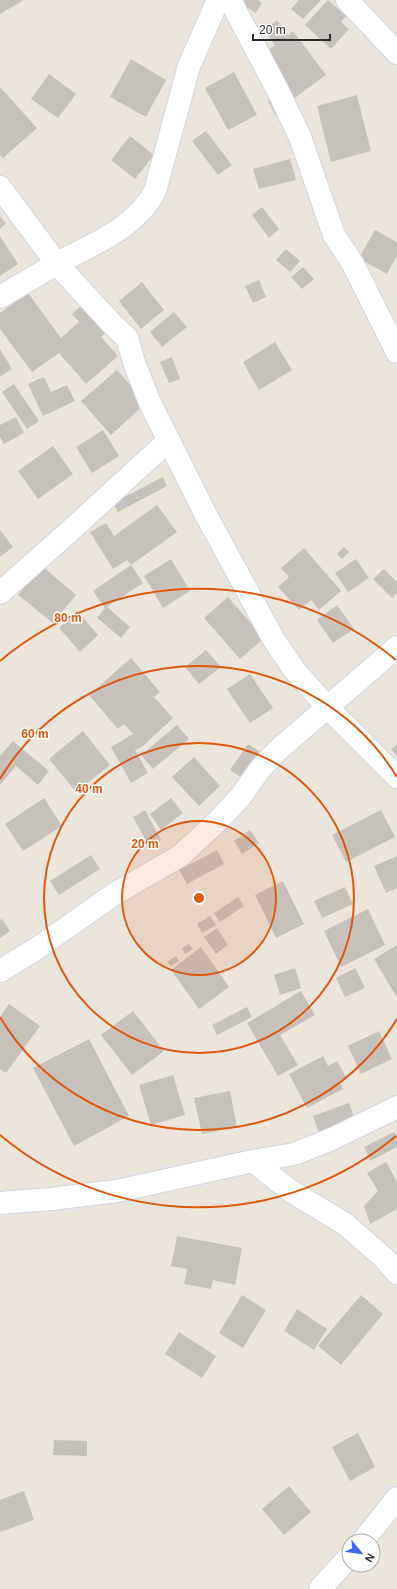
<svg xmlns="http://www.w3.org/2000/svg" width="397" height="1589" font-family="Arial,sans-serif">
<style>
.building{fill:#c7c1bc}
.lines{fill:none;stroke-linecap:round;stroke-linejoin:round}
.minor-casing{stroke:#d2d5e2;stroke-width:24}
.minor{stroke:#fff;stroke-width:22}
.ring{fill:none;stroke:#de570e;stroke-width:2}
.centre{fill:#de570e;stroke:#fff;stroke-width:2}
.ring-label{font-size:12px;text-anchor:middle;font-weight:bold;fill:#de570e;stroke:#fff;stroke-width:3;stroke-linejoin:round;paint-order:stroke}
</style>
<rect width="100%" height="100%" fill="#ebe5dc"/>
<path class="building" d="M0,0H24L0,14Z
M244,0H258L262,3L256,13L241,4Z
M299,0H321L303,19L291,9Z
M328,0L346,16L341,22L349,29L331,49L305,25Z
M277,20L288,35L293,31L326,75L293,99L261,56L275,45L264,30Z
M131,59L166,80L146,117L110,97Z
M234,72L257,115L228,130L205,88Z
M49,74L76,94L58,118L31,99Z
M0,87L37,128L3,158L0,155Z
M357,95L371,151L331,162L317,106Z
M276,98L283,111L275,115L268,101Z
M206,131L232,165L218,175L192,141Z
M130,136L154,155L135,179L111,160Z
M290,159L296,180L259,189L253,169Z
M262,207L279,229L269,238L252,215Z
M0,216L6,223L0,229Z
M375,230L397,242V255L387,274L359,258Z
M0,236L18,264L0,276Z
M286,249L300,261L290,272L276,260Z
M303,267L314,279L302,289L291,277Z
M259,280L266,297L253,303L245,286Z
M142,282L164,310L141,329L119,301Z
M28,293L61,338L79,322L72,314L85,302L109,330L101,337L118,356L86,384L59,353L32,372L0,329V313Z
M174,312L187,327L162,347L150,332Z
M275,342L292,370L259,390L243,362Z
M0,349L12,369L0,377Z
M172,357L180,379L169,383L160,362Z
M117,370L146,403L111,435L81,401Z
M44,377L51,392L67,385L75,401L43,416L28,384Z
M14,384L39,421L27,429L2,392Z
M16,417L24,433L4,444L0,437V425Z
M103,430L119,456L92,473L76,447Z
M53,446L73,474L38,499L18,471Z
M163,477L167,486L118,512L113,503Z
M157,505L177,532L131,565L127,560L113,569L90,532L106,523L114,536Z
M0,530L13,547L0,557Z
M344,547L349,552L342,559L337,554Z
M304,548L341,591L319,610L311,600L299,610L278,587L289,577L281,568Z
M171,559L190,591L163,608L144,576Z
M356,559L369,578L348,592L335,573Z
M131,565L143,583L107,607L130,627L121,638L97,618L105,608L93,591Z
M42,566L76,595L53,623L18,595Z
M384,569L397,582V593L392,598L373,579Z
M228,597L264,638L240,659L204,618Z
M337,605L354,629L333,643L317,620Z
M77,611L98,635L80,652L59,628Z
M206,650L221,667L199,684L185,667Z
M131,658L160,692L154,697L173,718L143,746L135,750L148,773L131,783L111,747L133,734L124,724L118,729L89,695Z
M250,674L273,708L250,723L227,689Z
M177,725L189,739L153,769L141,755Z
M83,731L110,765L76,792L49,759Z
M13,741L49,771L38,785L16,766L0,785V756Z
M248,744L262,753L245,780L230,770Z
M397,744V756L391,749Z
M194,757L220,786L199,806L172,777Z
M44,798L62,826L23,851L5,824Z
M171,798L183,813L161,830L150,814Z
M145,810L161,840L149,846L133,817Z
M381,810L395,837L346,862L332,835Z
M250,830L259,843L242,854L234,841Z
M217,850L224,864L187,884L179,870Z
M91,855L100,869L59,895L50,881Z
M397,856V888L386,893L374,866Z
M283,881L304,924L276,938L255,895Z
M345,887L353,904L322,918L314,901Z
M238,897L244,906L220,922L214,913Z
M368,909L385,945L341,967L324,931Z
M210,916L216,925L202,933L197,924Z
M2,919L10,931L0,938V920Z
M217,928L228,945L216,954L204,937Z
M189,944L193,949L185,954L182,948Z
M397,945V995L396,996L374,959Z
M201,947L229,987L199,1009L171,970Z
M176,956L179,961L171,966L167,962Z
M295,968L301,988L280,995L274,975Z
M355,968L365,988L345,997L336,978Z
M301,991L315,1015L280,1035L298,1065L278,1076L247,1023Z
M9,1004L40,1026L6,1073L0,1069V1017Z
M247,1007L252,1017L217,1035L212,1025Z
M133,1011L164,1051L132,1075L101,1035Z
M379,1031L392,1059L361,1074L348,1046Z
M89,1039L129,1116L74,1146L33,1068Z
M323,1056L328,1066L337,1061L346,1077L339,1081L343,1089L307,1108L289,1074Z
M173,1075L185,1115L151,1125L139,1085Z
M230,1091L237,1127L202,1134L194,1098Z
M349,1103L356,1123L320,1136L313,1116Z
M394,1132L397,1137V1147L370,1161L364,1147Z
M386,1162L397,1182V1209L370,1224L364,1206L378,1191L367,1173Z
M177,1236L242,1248L235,1285L213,1280L211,1289L184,1284L187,1269L171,1266Z
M242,1295L266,1310L243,1348L219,1333Z
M361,1295L383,1314L341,1365L318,1346Z
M297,1309L327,1329L314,1350L284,1331Z
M179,1332L216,1356L202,1378L165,1354Z
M358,1433L375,1467L350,1481L332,1447Z
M54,1440L87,1441V1456L53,1455Z
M289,1486L311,1512L284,1535L262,1509Z
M24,1491L34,1520L0,1532V1500Z"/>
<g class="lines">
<defs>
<path id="minor" d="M230,0L278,91L300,137L334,235L353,264L397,352
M347,0L397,53
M0,187L57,264L113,325L127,338L135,365L150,403L206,515L274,640L295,671L328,708L397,777
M0,297C19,286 39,274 58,263C93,244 136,228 155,191L189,66L218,0
M0,593L71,530L169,440
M0,971L36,949L113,895L180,856L219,820L241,796L260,769L278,750L397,647
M253,1161L289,1190L345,1224L384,1258L397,1273
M0,1203L51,1199L117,1191L253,1161L294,1154L332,1139L397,1107
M363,1541L397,1498
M320,1589L349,1557"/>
</defs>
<use href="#minor" class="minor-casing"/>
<use href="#minor" class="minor"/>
</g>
<circle cx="199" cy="898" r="77" fill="#de570e" fill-opacity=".12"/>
<g class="ring">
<circle cx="199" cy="898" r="77"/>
<circle cx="199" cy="898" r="155"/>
<path d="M397 1019A232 232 0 0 1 0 1017M0 779A232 232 0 0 1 397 777"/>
<path d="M396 1136A309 309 0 0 1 0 1135M0 661A309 309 0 0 1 396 660"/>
</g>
<circle cx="199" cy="898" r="6" class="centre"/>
<g class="ring-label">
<text x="68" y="622">80 m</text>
<text x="35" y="738">60 m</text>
<text x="89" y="793">40 m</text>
<text x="145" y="848">20 m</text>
</g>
<g transform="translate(361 1553) rotate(119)"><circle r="19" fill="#ffffff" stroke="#aaaaaa"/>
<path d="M0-3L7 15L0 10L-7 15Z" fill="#4367f2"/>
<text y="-6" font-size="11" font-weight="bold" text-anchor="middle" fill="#2a2a2a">N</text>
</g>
<path d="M253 34v6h77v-6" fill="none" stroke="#2a2a2a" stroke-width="2"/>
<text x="259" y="34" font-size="12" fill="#2a2a2a" stroke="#ffffff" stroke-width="3" paint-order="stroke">20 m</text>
</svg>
